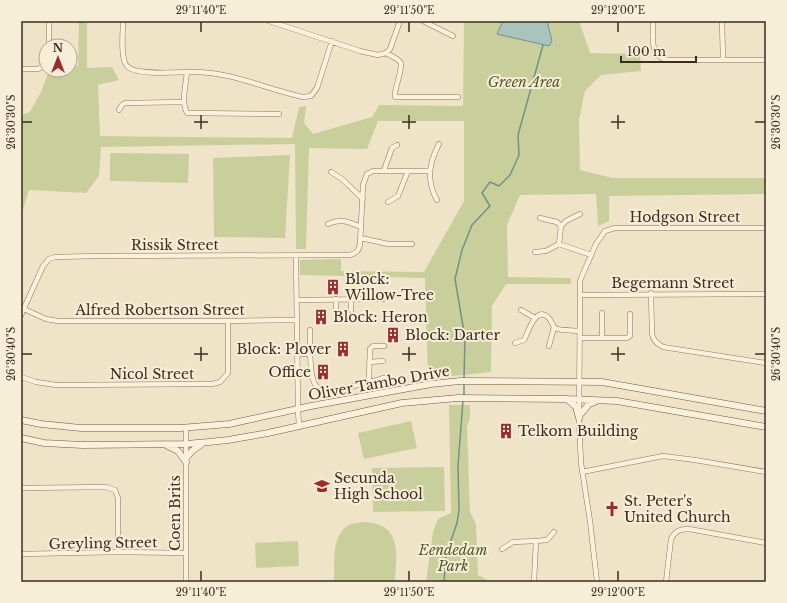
<svg xmlns="http://www.w3.org/2000/svg" width="787" height="603" font-family="'Libre Baskerville',serif">
<style>
.green{fill:#c9cf9b}
.water{fill:#a9c4bc;stroke:#6f938a}
.lines{fill:none;stroke-linecap:round;stroke-linejoin:round}
.stream{stroke:#6f938a;stroke-width:1.5}
.street-casing{stroke:#8d765c;stroke-width:5.5}
.secondary-casing{stroke:#6f573f;stroke-width:7}
.street{stroke:#faf1dc;stroke-width:4.5}
.secondary{stroke:#faf1dc;stroke-width:6}
.ticks{fill:none;stroke:#3d2e20;stroke-width:1.5}
.labels{text-anchor:middle;stroke-width:4;stroke-linejoin:round;paint-order:stroke}
.park-label{font-size:14px;font-style:italic;fill:#4d5a26;stroke:#f7eed8}
.street-label{font-size:14px;fill:#3d2e20;stroke:#f7eed8}
.poi-label{font-size:14px;fill:#3d2e20;stroke:#f7eed8;text-anchor:start}
.neatline{fill:none;stroke:#3d2e20;stroke-width:1.5}
.ticks-label{font-size:10px;text-anchor:middle;fill:#3d2e20}
</style>
<rect width="100%" height="100%" fill="#f0e4c8"/>
<path class="green" d="M79,21H87V68L112,67L119,80L98,85L100,136L292,138L299,107L306,106L304,123L313,134L372,117L379,105L463,106L464,21H579L590,53L640,54L641,71L601,75L585,91L579,120L580,170L613,178H766V194L609,196V221L598,226L596,194L520,195L507,225L508,277L571,278V284H506L492,306L491,372L453,376L428,375L425,278L300,275V260L341,259V271L424,272L464,201V121H378L367,149L309,148L306,249H296L295,144L101,147L99,176L86,193L29,190L21,216V115L30,112L41,92L49,70H70V67L78,66Z
M110,153L189,154L188,183L110,181Z
M290,155L285,238L214,237L213,158Z
M449,405H470V418L467,426L470,512L476,524L478,575L491,582H426L433,532L438,519L451,513Z
M411,421L417,448L364,459L358,433Z
M444,467L445,511L373,512L372,468Z
M366,522C403,525 396,554 395,582H334C335,565 331,537 347,526C352,523 360,522 366,522Z
M298,541L299,566L256,568L255,543Z"/>
<path class="water" d="M503,21H547L552,41L549,46L497,34Z"/>
<g class="lines">
<path class="stream" d="M464,379L465,338L455,279L462,250L472,225L490,206L482,193L490,182L499,186L510,175L519,155L518,135L543,45
M464,397V382
M444,582L446,555L457,523L459,510L458,466L463,400"/>
<defs>
<path id="street" d="M49,21V46
M123,21C123,31 120,59 127,66C135,76 179,72 193,72C233,72 265,89 303,97L311,96L317,88L332,41
M269,21L360,51L378,55L386,53L390,49L400,21
M423,21L453,36
M653,21C653,36 649,57 668,60H766
M722,21L723,60
M386,53L397,59L401,63C402,73 393,92 395,97H458
M21,69H38L46,65
M187,72C186,84 181,102 187,113L279,114
M119,110L122,105L125,103L184,102
M384,170L392,148L397,145
M331,172L342,179L363,199
M437,200C426,180 429,163 439,144
M388,202L398,196L408,171
M540,218L557,222L561,226L559,244
M328,224C340,218 349,222 361,227
M561,226L566,221L580,214
M361,238L388,244H412
M535,252L546,251L559,244L591,255
M296,256L298,410L299,426
M651,293L652,334C654,342 657,343 663,347L766,363
M580,295L766,294
M336,299V310
M351,299V310
M297,300L383,299
M24,309L46,319L58,321H228L297,320
M521,310L535,318
M21,315L43,266L49,259L55,257L97,256L350,255C356,253 359,251 360,244L363,185L367,174L373,171H430
M310,330V354
M580,338H627L630,336V314
M602,338V313
M515,343L524,340C528,333 535,306 548,317C551,320 552,325 555,328C559,331 575,330 580,331
M549,346L554,327
M297,354H310C311,363 310,380 317,387C327,396 372,381 384,378L387,379
M369,362L383,361
M21,377L36,382L56,385L212,384L220,382L228,373V321
M369,381L370,349L373,346H384
M186,428V582
M582,472L663,456L695,460L766,472
M21,488L106,487L115,490L118,498V552
M502,549L513,542L536,541
M21,554L118,552L186,553
M534,582L536,541L547,540L554,532
M597,582L590,521L581,463L579,420L580,295V281L582,276L596,244L605,231L615,228H766
M666,582L671,539C675,531 680,529 689,529L766,543"/>
<path id="secondary" d="M567,399L576,407L579,418
M579,416L589,404L595,402
M21,420L41,424L81,428H180L229,424L311,406L431,384L460,381L602,382L766,411
M21,438L44,443L82,445L186,444L209,442L228,440L268,433L402,403L458,398L567,399L617,401L766,427
M166,445L178,451L186,462
M186,458L192,451L203,443"/>
</defs>
<use href="#street" class="street-casing"/>
<use href="#secondary" class="secondary-casing"/>
<use href="#street" class="street"/>
<use href="#secondary" class="secondary"/>
</g>
<path class="ticks" d="M201,22V32M409,22V32M618,22V32M201,115V129M409,115V129M618,115V129M22,122H32M194,122H208M402,122H416M611,122H625M755,122H765M201,347V361M409,347V361M618,347V361M22,354H32M194,354H208M402,354H416M611,354H625M755,354H765M201,571V581M409,571V581M618,571V581"/>
<defs>
<symbol id="building-bare" viewBox="-9 -9 18 18"><path d="M-4-6H4V6H1V3H-1V6H-4ZM-2.5-4.3h1.7v1.8h-1.7ZM.8-4.3h1.7v1.8H.8ZM-2.5-1h1.7V.8h-1.7ZM.8-1h1.7V.8H.8Z" fill="#9e2a2b" stroke="#f7eed8" stroke-width="2.5" paint-order="stroke"/></symbol>
<symbol id="school-bare" viewBox="-9 -9 18 18"><path d="M0-5L7-2L0 1L-7-2ZM-4 1L0 2.5L4 1V4Q0 6-4 4Z" fill="#9e2a2b" stroke="#f7eed8" stroke-width="2.5" paint-order="stroke"/></symbol>
<symbol id="church-bare" viewBox="-9 -9 18 18"><path d="M-1.2-6h2.4v3.5h3.3v2.4h-3.3V6h-2.4V-.1h-3.3v-2.4h3.3Z" fill="#9e2a2b" stroke="#f7eed8" stroke-width="2.5" paint-order="stroke"/></symbol>
</defs>
<g fill-rule="evenodd">
<use href="#building-bare" x="322" y="276" width="22" height="22"/>
<use href="#building-bare" x="310" y="306" width="22" height="22"/>
<use href="#building-bare" x="382" y="324" width="22" height="22"/>
<use href="#building-bare" x="332" y="338" width="22" height="22"/>
<use href="#building-bare" x="312" y="361" width="22" height="22"/>
<use href="#building-bare" x="495" y="420" width="22" height="22"/>
<use href="#school-bare" x="311" y="475" width="22" height="22"/>
<use href="#church-bare" x="601" y="498" width="22" height="22"/>
</g>
<g class="labels">
<g class="park-label">
<text x="524" y="87">Green Area</text>
<text x="453" y="555">Eendedam<tspan x="453" dy="16">Park</tspan></text>
</g>
<g class="street-label">
<text x="685" y="222">Hodgson Street</text>
<text x="175" y="250">Rissik Street</text>
<text x="673" y="288">Begemann Street</text>
<text x="160" y="315">Alfred Robertson Street</text>
<text x="152" y="379">Nicol Street</text>
<text transform="translate(379 383) rotate(-10)" y="5">Oliver Tambo Drive</text>
<text transform="translate(175 513) rotate(-90)" y="5">Coen Brits</text>
<text transform="translate(103 543) rotate(-1)" y="5">Greyling Street</text>
</g>
<g class="poi-label">
<text x="345" y="284">Block:<tspan x="345" dy="16">Willow-Tree</tspan></text>
<text x="333" y="322">Block: Heron</text>
<text x="405" y="340">Block: Darter</text>
<text x="331" y="354" text-anchor="end">Block: Plover</text>
<text x="311" y="377" text-anchor="end">Office</text>
<text x="518" y="436">Telkom Building</text>
<text x="334" y="483">Secunda<tspan x="334" dy="16">High School</tspan></text>
<text x="624" y="506">St. Peter's<tspan x="624" dy="16">United Church</tspan></text>
</g>
</g>
<rect width="787" height="603" fill="none" stroke="#f7eed8" stroke-width="44"/>
<g transform="translate(58 58)"><circle r="19" fill="#f7eed8" stroke="#ada18e"/>
<path d="M0-3L7 15L0 10L-7 15Z" fill="#9e2a2b"/>
<text y="-6" font-size="11" font-weight="bold" text-anchor="middle" fill="#3d2e20">N</text>
</g>
<path d="M621 56v6h75v-6" fill="none" stroke="#3d2e20" stroke-width="2"/>
<text x="627" y="56" font-size="12" fill="#3d2e20" stroke="#f7eed8" stroke-width="3" paint-order="stroke">100 m</text>
<rect x="22" y="22" width="743" height="559" class="neatline"/>
<g class="ticks-label">
<text x="201" y="14">29°11'40"E</text>
<text x="409" y="14">29°11'50"E</text>
<text x="618" y="14">29°12'00"E</text>
<text transform="translate(11 122) rotate(-90)" y="4">26°30'30"S</text>
<text transform="translate(776 122) rotate(-90)" y="4">26°30'30"S</text>
<text transform="translate(11 354) rotate(-90)" y="4">26°30'40"S</text>
<text transform="translate(776 354) rotate(-90)" y="4">26°30'40"S</text>
<text x="201" y="596">29°11'40"E</text>
<text x="409" y="596">29°11'50"E</text>
<text x="618" y="596">29°12'00"E</text>
</g>
</svg>
